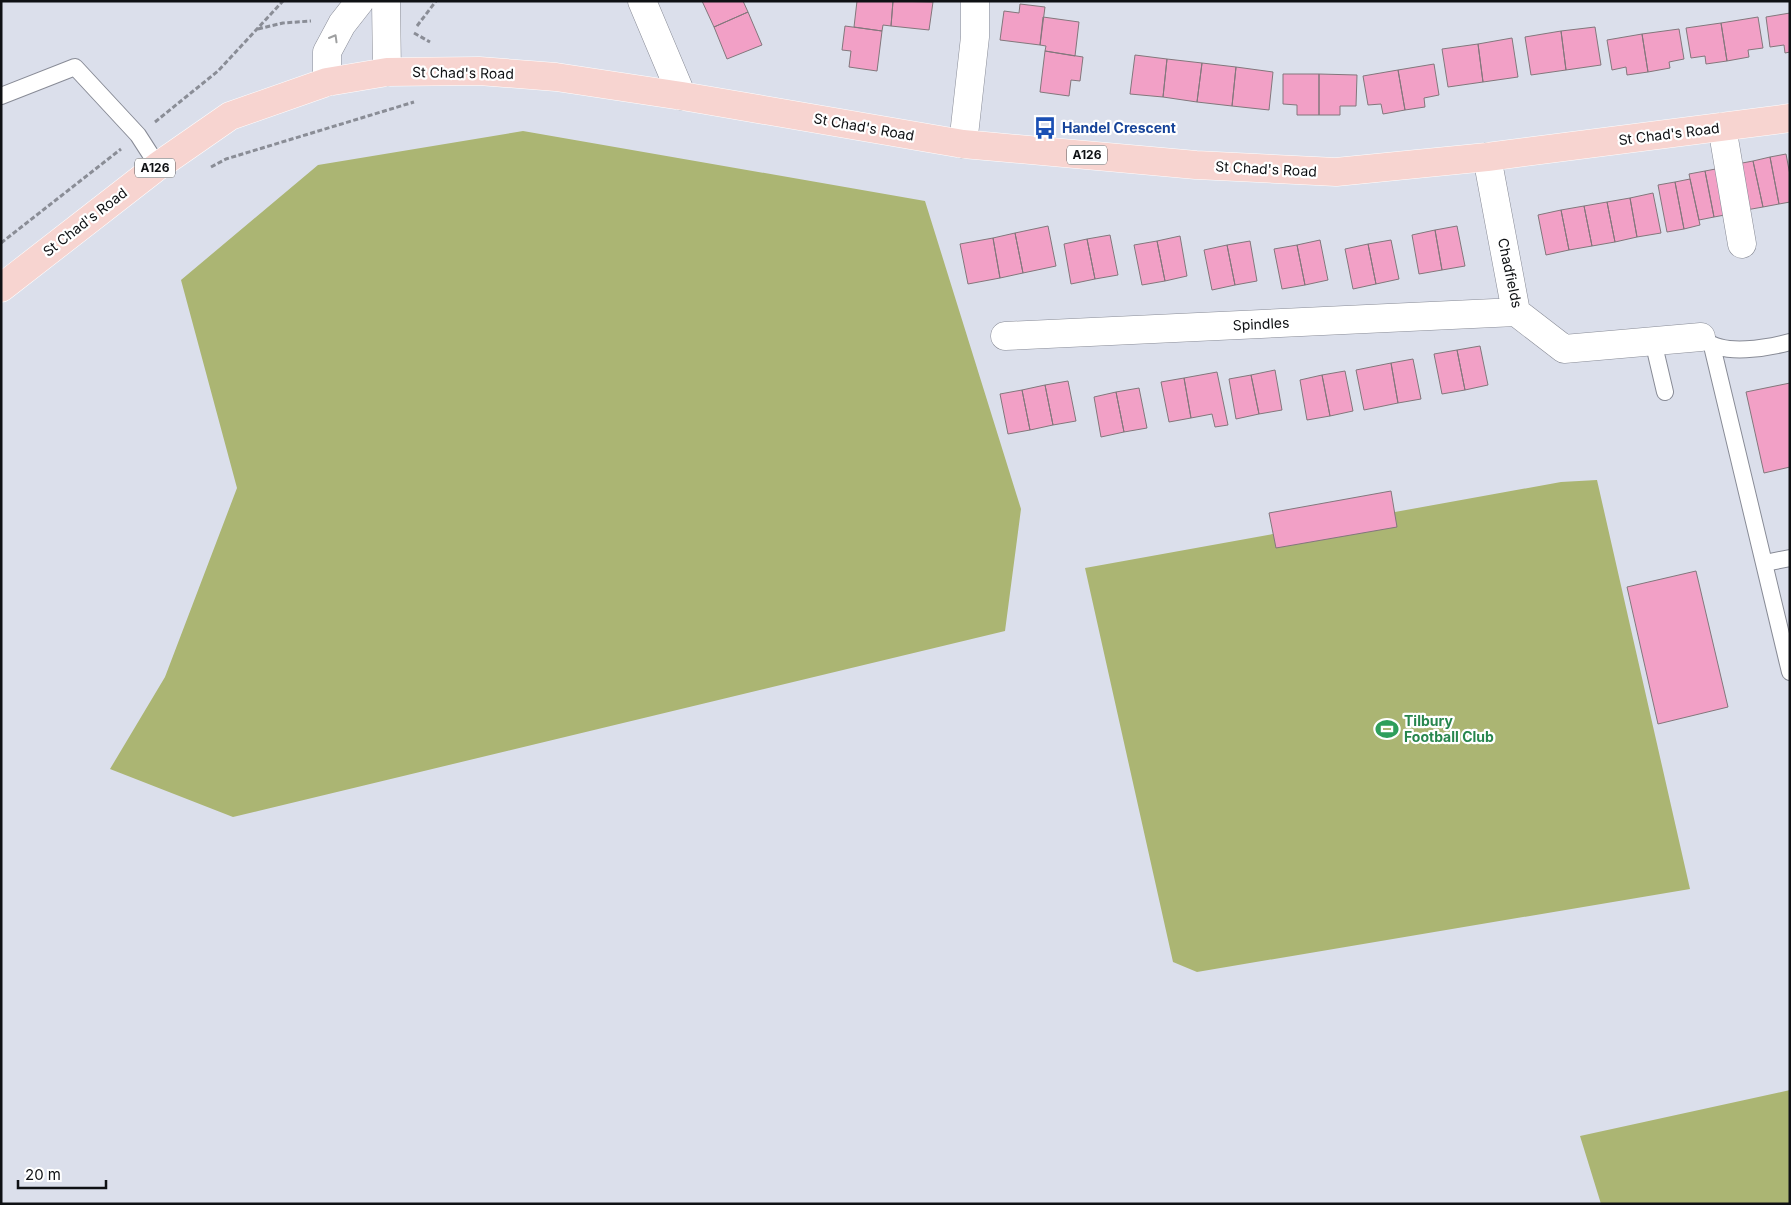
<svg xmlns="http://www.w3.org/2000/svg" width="1791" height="1205" font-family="Inter,sans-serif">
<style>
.green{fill:#abb573}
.building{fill:#f2a0c6;stroke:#83777c}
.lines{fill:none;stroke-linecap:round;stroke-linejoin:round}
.service-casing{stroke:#888b96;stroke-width:18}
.minor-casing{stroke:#888b96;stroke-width:29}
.tertiary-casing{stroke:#888b96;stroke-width:29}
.primary-casing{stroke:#fff;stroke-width:29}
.path{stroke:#8a8d96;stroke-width:3;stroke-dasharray:5 2.5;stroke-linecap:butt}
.service{stroke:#fff;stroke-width:16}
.minor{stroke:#fff;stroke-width:28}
.tertiary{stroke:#fff;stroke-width:28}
.primary{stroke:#f7d4d0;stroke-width:28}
.oneway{stroke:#9fa0a1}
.labels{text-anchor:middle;stroke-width:4.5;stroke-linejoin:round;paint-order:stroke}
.shield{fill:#fff;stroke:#57585a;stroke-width:1}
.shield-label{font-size:12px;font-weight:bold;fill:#0f1114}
.street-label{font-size:14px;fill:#0f1114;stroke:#fff}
.transit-label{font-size:14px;font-weight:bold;fill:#164399;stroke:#fff;text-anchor:start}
.leisure-label{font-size:14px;font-weight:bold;fill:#27864d;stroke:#fff;text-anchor:start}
</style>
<rect width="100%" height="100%" fill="#dbdfeb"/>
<path class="green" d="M523,131L925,201L1021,509L1005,631L233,817L110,769L165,677L237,488L181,280L318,165Z
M1597,480L1690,889L1197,972L1173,962L1085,568L1561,482Z
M1790,1090V1204H1601L1580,1136Z"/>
<path class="building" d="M702,1H743L748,12L714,27Z
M857,1H893L891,26L883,25L882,31L854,27Z
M893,1L933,2L929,30L891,26Z
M1020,4L1045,7L1040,45L1000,40L1004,11L1019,13Z
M748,12L762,45L727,59L714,27Z
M1790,13V52L1785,53L1784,45L1770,47L1766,17Z
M1043,17L1079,22L1075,56L1045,51L1046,46L1040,45Z
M1758,17L1763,48L1748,50L1749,57L1727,61L1721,23Z
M1721,23L1727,61L1706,64L1705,56L1691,58L1686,28Z
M845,26L882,31L877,71L849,67L851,51L842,50Z
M1595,27L1601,65L1566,70L1561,31Z
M1679,29L1684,59L1669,62L1670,68L1648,72L1642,34Z
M1561,31L1566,70L1531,75L1525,37Z
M1642,34L1648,72L1627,75L1626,67L1612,70L1607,40Z
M1512,38L1518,77L1483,82L1478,44Z
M1478,44L1483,82L1448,87L1442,49Z
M1045,51L1083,57L1080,81L1071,80L1069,96L1040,92Z
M1135,55L1167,59L1163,97L1130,94Z
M1167,59L1202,63L1197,102L1163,97Z
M1202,63L1236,67L1232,106L1197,102Z
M1434,64L1439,95L1424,98L1425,107L1405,110L1398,70Z
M1236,67L1273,72L1269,110L1232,106Z
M1398,70L1405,110L1383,114L1381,104L1368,105L1363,76Z
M1283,74H1319V115H1297V105L1283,104Z
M1319,74L1357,75L1356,106H1340V115H1319Z
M1786,154L1790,175V202L1779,204L1770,157Z
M1770,157L1779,204L1763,207L1753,161Z
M1753,161L1763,207L1746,210L1737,164Z
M1721,168L1730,214L1714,217L1705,171Z
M1705,171L1714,217L1699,220L1689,174Z
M1690,179L1700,225L1684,229L1675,182Z
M1675,182L1684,229L1667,232L1658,185Z
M1653,193L1661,233L1637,237L1630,198Z
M1630,198L1637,237L1615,242L1607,202Z
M1607,202L1615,242L1592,246L1584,206Z
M1584,206L1592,246L1569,250L1561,210Z
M1561,210L1569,250L1546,255L1538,215Z
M1048,226L1056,266L1023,273L1015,233Z
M1457,226L1465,266L1442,270L1435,230Z
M1435,230L1442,270L1419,274L1412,235Z
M1015,233L1023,273L1000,278L993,238Z
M1110,235L1118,275L1095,279L1087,239Z
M1180,236L1187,276L1165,281L1157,241Z
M993,238L1000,278L968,284L960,244Z
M1087,239L1095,279L1071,284L1064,244Z
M1320,240L1328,280L1305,285L1297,245Z
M1391,240L1399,279L1376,284L1368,244Z
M1157,241L1165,281L1142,285L1134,245Z
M1250,241L1257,281L1235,285L1227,245Z
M1368,244L1376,284L1353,289L1345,249Z
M1227,245L1235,285L1212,290L1204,250Z
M1297,245L1305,285L1282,289L1274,249Z
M1480,346L1488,385L1465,390L1457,350Z
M1457,350L1465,390L1442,394L1434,354Z
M1413,359L1421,399L1398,403L1391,363Z
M1391,363L1398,403L1364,410L1356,370Z
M1275,370L1282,410L1259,414L1251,375Z
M1345,371L1353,411L1330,416L1322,375Z
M1217,372L1228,425L1215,427L1212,414L1191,418L1184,378Z
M1251,375L1259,414L1236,419L1229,379Z
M1322,375L1330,416L1307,420L1300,380Z
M1184,378L1191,418L1169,422L1161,382Z
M1068,381L1076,421L1053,425L1045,385Z
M1790,383V467L1764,473L1746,392Z
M1045,385L1053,425L1030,430L1022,390Z
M1139,388L1147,428L1124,432L1116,392Z
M1022,390L1030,430L1008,434L1000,394Z
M1116,392L1124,432L1101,437L1094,397Z
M1391,491L1397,527L1276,548L1269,513Z
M1696,571L1728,707L1658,724L1627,587Z"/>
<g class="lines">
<defs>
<path id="service" d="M1,96L75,67L138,135L158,166
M1705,340C1723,356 1768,348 1790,342
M1653,341L1665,392
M1712,346L1790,672
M1765,563L1790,558"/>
<path id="minor" d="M642,1L682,96
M1722,127L1742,244
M963,144L975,37V1
M1487,157L1516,312L1564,349L1701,337
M1005,336L1516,312"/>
<path id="tertiary" d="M386,1L387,72
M327,82V52L342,24L360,1"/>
<path id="primary" d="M1,288L158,166L230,116L327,82L387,72L479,71L556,77L682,96L963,144L1196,165L1336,172L1487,157L1790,118"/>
</defs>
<use href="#service" class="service-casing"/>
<use href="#minor" class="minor-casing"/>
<use href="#tertiary" class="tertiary-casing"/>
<use href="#primary" class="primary-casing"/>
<path class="path" d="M417,26L436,1
M258,29L283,23L311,21
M414,33L430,42
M155,122L218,71L283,1
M211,167L226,159L414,102
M1,243L121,149"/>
<use href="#service" class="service"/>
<use href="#minor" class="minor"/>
<use href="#tertiary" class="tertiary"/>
<use href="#primary" class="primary"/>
</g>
<defs><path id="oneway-chevron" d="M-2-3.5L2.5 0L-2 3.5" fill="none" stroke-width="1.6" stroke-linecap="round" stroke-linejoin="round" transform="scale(1.25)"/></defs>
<use class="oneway" href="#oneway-chevron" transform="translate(334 38) rotate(-60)"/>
<defs>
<symbol id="bus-bare" viewBox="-9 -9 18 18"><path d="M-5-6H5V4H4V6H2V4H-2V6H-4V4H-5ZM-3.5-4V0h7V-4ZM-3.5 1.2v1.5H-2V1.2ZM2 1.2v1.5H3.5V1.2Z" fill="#1a4fb4" stroke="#fff" stroke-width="2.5" paint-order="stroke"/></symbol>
<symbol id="stadium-bare" viewBox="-9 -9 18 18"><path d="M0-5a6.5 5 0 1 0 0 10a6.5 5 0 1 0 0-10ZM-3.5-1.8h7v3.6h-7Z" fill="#2e9e5b" stroke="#fff" stroke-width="2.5" paint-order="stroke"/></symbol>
</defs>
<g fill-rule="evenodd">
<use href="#bus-bare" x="1029" y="112" width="32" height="32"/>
<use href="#stadium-bare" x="1371" y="713" width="32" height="32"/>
</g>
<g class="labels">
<g class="shield">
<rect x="1067" y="145.5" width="40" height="19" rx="4"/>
<rect x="135" y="158.5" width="40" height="19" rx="4"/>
</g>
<g class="shield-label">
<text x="1087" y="159">A126</text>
<text x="155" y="172">A126</text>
</g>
<g class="street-label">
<text transform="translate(463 73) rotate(1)" y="5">St Chad's Road</text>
<text transform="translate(864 127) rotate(10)" y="5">St Chad's Road</text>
<text transform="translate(1669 134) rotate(-7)" y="5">St Chad's Road</text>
<text transform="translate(1266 169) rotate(3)" y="5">St Chad's Road</text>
<text transform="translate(85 222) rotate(-38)" y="5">St Chad's Road</text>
<text transform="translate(1510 273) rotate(78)" y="5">Chadfields</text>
<text transform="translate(1261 324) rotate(-3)" y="5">Spindles</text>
</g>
<g class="transit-label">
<text x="1062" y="133">Handel Crescent</text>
</g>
<g class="leisure-label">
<text x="1404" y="726">Tilbury<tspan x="1404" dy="16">Football Club</tspan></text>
</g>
</g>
<rect width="1791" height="1205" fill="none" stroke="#0f1114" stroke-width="5"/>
<path d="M18 1180v8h88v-8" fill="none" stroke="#0f1114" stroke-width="2.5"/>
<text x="25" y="1180" font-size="15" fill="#0f1114" stroke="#ffffff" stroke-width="4" paint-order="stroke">20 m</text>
</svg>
